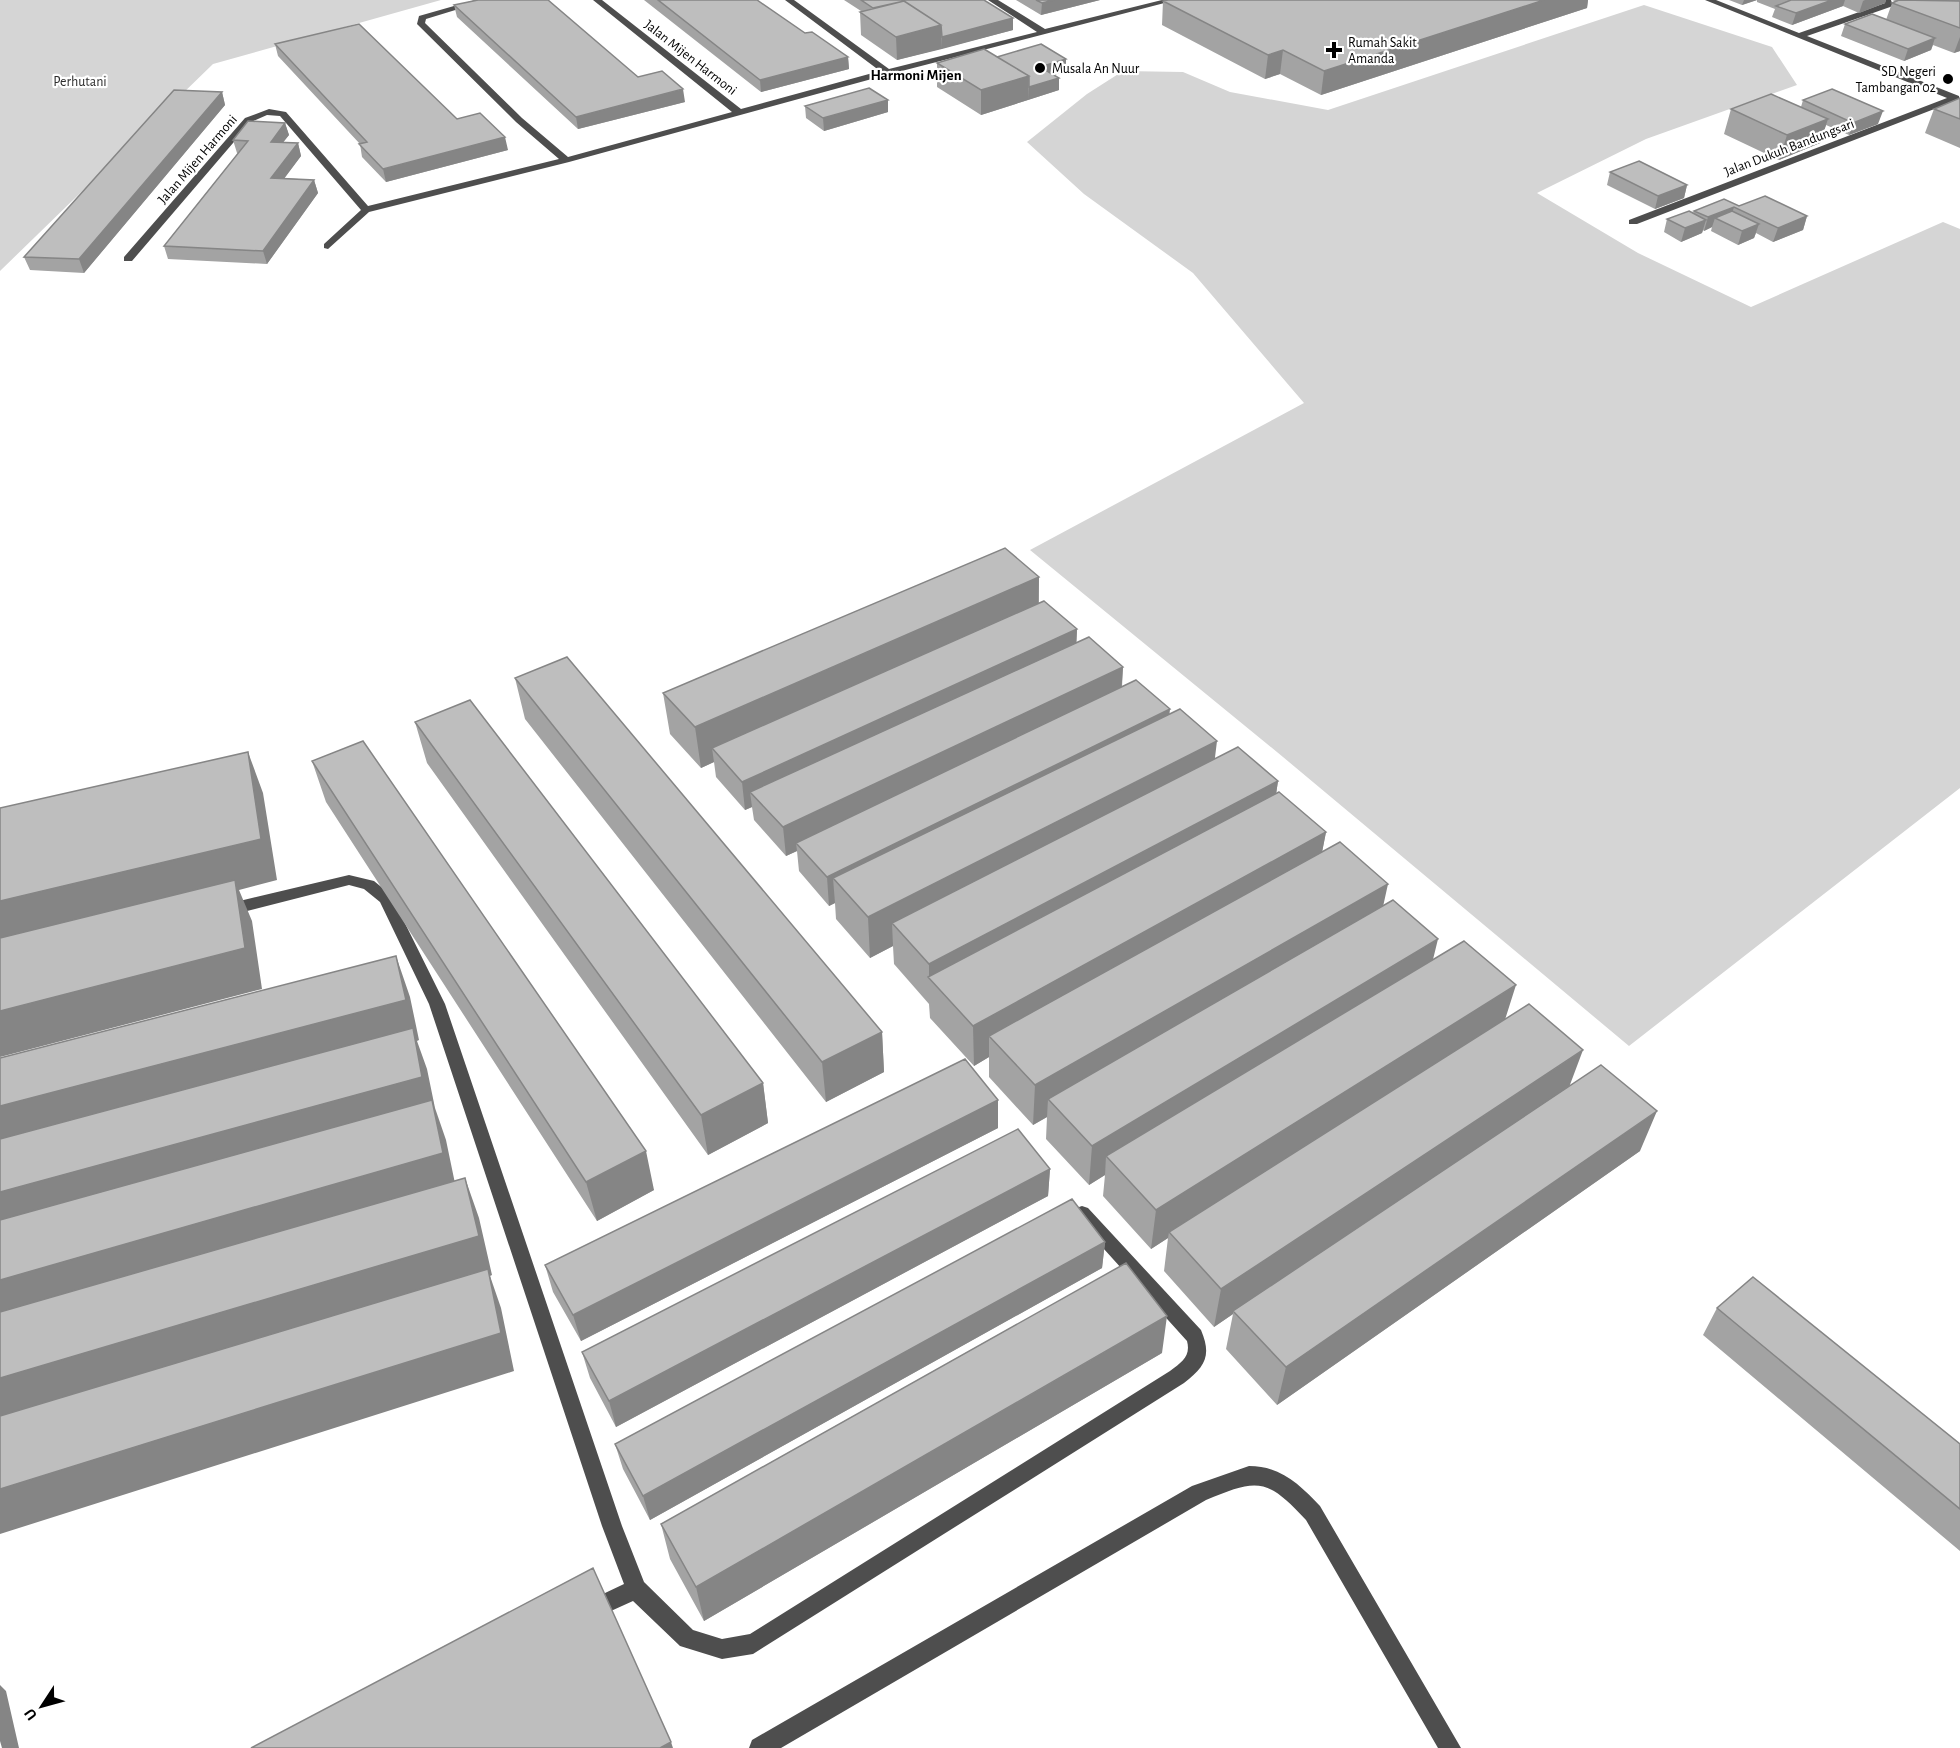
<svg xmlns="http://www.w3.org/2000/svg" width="1960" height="1748" font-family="'Alegreya Sans',sans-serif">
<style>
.green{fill:#d5d5d5}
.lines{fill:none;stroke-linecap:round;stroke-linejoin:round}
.minor{fill:#4e4e4e;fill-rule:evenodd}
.wall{fill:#a3a3a3}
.shaded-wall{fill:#858585}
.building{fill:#bebebe;stroke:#858585;stroke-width:1.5}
.poi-dot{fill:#000;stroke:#fff;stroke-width:2}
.labels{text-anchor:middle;stroke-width:4.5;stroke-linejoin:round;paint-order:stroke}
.far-poi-label{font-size:14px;fill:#000;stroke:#fff;text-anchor:start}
.far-street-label{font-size:14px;fill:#000;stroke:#fff}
.far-park-label{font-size:14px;fill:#2c2c2c;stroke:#fff}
.far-neighbourhood-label{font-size:15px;font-weight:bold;fill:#000;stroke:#fff}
</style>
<rect width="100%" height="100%" fill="#fff"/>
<path class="green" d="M0,0H441L213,64L0,271Z
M1644,5L1772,47L1797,85L1646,139L1537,193L1638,253L1751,307L1943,222L1960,229V788L1629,1046L1283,757L1030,550L1304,403L1193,273L1084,194L1027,142L1087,94L1123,71L1183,72L1230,92L1328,110Z"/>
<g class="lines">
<path class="minor" d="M475,0H488L426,19L425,23L522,118L568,157L732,112L593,0H602L741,109L880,71L785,0H794L889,69L1037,32L988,0H998L1045,29L1162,0H1176L890,74L569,162L369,212L328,249L324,248V244L361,210L280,116L267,115L251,122L132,261H124V257L245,118L269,109L286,112L368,206L559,159L516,122L417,24L419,16Z
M1705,0H1716L1799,33L1885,3L1883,0H1891L1893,6L1807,36L1959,96L1960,103L1955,101L1637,224H1629V220L1947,98Z
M349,875L374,881L391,895L445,1004L622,1526L644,1582L693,1630L722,1639L750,1634L1170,1371C1182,1362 1191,1356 1187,1341L1076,1218L1073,1213L1076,1208L1082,1206L1088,1208L1201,1330C1212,1356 1205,1367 1184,1383L753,1654L722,1659L680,1646L633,1601L591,1620L584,1617L581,1610L584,1603L624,1584L602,1526L429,1004L380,902L364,889L349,885L227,916L222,914L219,910L222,906L227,904Z
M1249,1466C1281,1466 1300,1485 1320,1506L1461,1748H1438L1306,1520C1267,1478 1258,1478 1206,1500L781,1748H749L752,1740L1192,1486Z"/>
</g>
<path class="wall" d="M644,0H757L805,33L848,57L849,69L761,92Z
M844,0H984L1013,30L897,60L861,35L860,12L861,11Z
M1016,0H1100L1041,15Z
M1168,0H1588L1587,8L1321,95L1280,74L1265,79L1162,25L1163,1Z
M1729,0H1757L1742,5Z
M1757,0H1886L1885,3L1859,13L1843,6L1792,25L1772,17L1775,9L1757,2Z
M1892,0H1960V51L1954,53L1933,45L1931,50L1904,61L1841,36L1845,24L1886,20L1892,3L1895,1Z
M454,5L638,77L685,102L578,129L457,17Z
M275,44L457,119L508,150L386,182L362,157L360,144L278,56Z
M997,57L1066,59V71L1054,75L1059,90L981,115L937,87V63Z
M222,92L225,105L84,273L30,270L24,257Z
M1960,98V148L1925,133L1934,109Z
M888,100V112L824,131L806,118L805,106Z
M1803,100L1878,124L1849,135L1826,125L1820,143L1779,160L1724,134L1731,109L1801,107Z
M285,123L289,135L283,142L298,143L301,156L284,178L314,180L318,193L267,264L168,259L164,246L238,153H237L233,140Z
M1610,172L1687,185L1684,198L1655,209L1607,185Z
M1739,206L1807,216L1803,230L1773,242L1756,233L1754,238L1738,245L1711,231L1712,227L1704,231L1703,230L1702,233L1681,242L1664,232L1667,219L1693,213L1694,211Z
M1039,577V604L1077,629L1076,642L1123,667L1122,687L1170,714L1215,758L1278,781L1276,794L1326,832L1322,852L1383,905L1433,960L1505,1019L1569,1087L1640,1151L1277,1405L1226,1349L1233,1314L1214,1327L1164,1271L1168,1238L1151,1249L1103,1196L1105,1175L1089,1185L1046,1139L1047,1117L1033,1125L989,1077V1057L974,1066L930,1018L929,1004L894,964L893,946L870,958L836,919L835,903L829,906L799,871L797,851L786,856L754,820L752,807L745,810L716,777L714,762L701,768L670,734L663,693Z
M515,678L882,1032L884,1072L826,1102L525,719Z
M415,722L763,1083L768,1123L708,1155L427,763Z
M312,761L654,1190L597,1221L326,802Z
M998,1100V1128L581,1341L553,1292L545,1265Z
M1050,1169L1048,1196L616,1427L590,1378L582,1352Z
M1105,1242L1102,1268L650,1520L623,1469L615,1444Z
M1717,1308L1960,1444V1551L1703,1335Z
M1162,1353L704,1621L670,1559L661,1524Z"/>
<path class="shaded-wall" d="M1054,0H1100L1041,15L1042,3Z
M1544,0H1588L1587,8L1321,95L1324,71Z
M1744,0H1757L1742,5Z
M1832,0H1845L1843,6L1792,25L1796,13Z
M1865,0H1886L1885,3L1859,13L1863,1Z
M1013,18V30L942,49V37Z
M941,25L942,49L897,60L896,37Z
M1960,37V51L1954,53Z
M1935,38L1931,50L1904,61L1908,49Z
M1283,50L1280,74L1265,79L1268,55Z
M848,57L849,69L761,92L760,80Z
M1066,59V71L1040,79V67Z
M1029,76L1028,100L981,115V90Z
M1059,78V90L1028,100L1029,87Z
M683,89L685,102L578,129L576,117Z
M222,92L225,105L84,273L79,259Z
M888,100V112L824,131L823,118Z
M1883,111L1878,124L1849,135L1853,123Z
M1828,119L1820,143L1779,160L1787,135Z
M285,123L289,135L274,154L271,142Z
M505,137L508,150L386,182L383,169Z
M298,143L301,156L275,191L271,178Z
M314,180L318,193L267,264L263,251Z
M1687,185L1684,198L1655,209L1658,196Z
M1734,207L1730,220L1715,218L1712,227L1704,231L1708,217Z
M1807,216L1803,230L1773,242L1778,228Z
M1706,220L1702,233L1681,242L1685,228Z
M1759,224L1754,238L1738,245L1742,231Z
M1039,577L1038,618L712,748L714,762L701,768L695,727Z
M1077,629L1076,658L750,792L752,807L745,810L742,782Z
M1123,667L1121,695L796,843L797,851L786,856L783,827Z
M1170,709L1167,738L833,878L835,903L829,906L827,877Z
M1217,741L1212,782L892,923L893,946L870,958L868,917Z
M248,752L263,793L277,880L239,890L252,921L262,989L0,1057V901Z
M1278,781L1272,822L929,979V964Z
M1326,832L1318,873L989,1036V1057L974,1066L973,1026Z
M1388,884L1379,925L1048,1099L1047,1117L1033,1125L1035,1085Z
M1438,939L1428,980L1106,1156L1105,1175L1089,1185L1092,1146Z
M396,956L410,997L419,1040L417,1041L427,1069L435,1108L446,1140L457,1193L0,1326V1106Z
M1516,985L1503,1026L1169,1232L1168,1238L1151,1249L1156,1210Z
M882,1032L884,1072L826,1102L822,1062Z
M1583,1050L1568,1090L1233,1311V1314L1214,1327L1221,1289Z
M763,1083L768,1123L708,1155L701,1115Z
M998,1100V1128L581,1341L573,1315Z
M1657,1111L1640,1151L1277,1405L1286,1367Z
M646,1151L654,1190L597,1221L586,1182Z
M1050,1169L1048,1196L616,1427L609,1401Z
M465,1178L479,1218L492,1275L490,1276L501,1308L514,1371L0,1534V1378Z
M1105,1242L1102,1268L650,1520L643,1496Z
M1167,1316L1162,1353L704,1621L696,1587Z
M0,1685L6,1691L19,1748H2L0,1741Z
M671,1742L673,1748H660Z"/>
<path class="building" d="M478,0H548L638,77L662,71L683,89L576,117L454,5Z
M658,0H757L805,33L812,32L848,57L760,80Z
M861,0H984L1013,18L942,37L941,25L904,1L873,8Z
M1036,0H1054L1042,3Z
M1168,0H1544L1324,71L1283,50L1268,55L1163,1Z
M1791,0H1832L1796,13L1776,6Z
M1899,0L1960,1V28L1892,3Z
M904,1L941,25L896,37L860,12Z
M1872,14L1935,38L1908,49L1845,24Z
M359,24L457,119L480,113L505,137L383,169L359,144L367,142L275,44Z
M1041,44L1066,59L1040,67L1059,78L1029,87V76L997,57Z
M984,49L1029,76L981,90L937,63Z
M869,88L888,100L823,118L805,106Z
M1832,89L1883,111L1853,123L1803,100Z
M174,90L222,92L79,259L24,257Z
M1771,94L1828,119L1787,135L1731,109Z
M1960,98V119L1934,109Z
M248,121L285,123L271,142L298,143L271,178L314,180L263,251L164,246L248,141L233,140Z
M1639,161L1687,185L1658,196L1610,172Z
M1765,196L1807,216L1778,228L1734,207L1708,217L1694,211L1724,199L1739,206Z
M1689,211L1706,220L1685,228L1667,219Z
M1732,211L1759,224L1742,231L1715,218Z
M1005,548L1039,577L695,727L663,693Z
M1044,601L1077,629L742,782L712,748Z
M1089,637L1123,667L783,827L750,792Z
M567,657L882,1032L822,1062L515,678Z
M1136,680L1170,709L827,877L796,843Z
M470,700L763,1083L701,1115L415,722Z
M1180,709L1217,741L868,917L833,878Z
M363,741L646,1151L586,1182L312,761Z
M1238,747L1278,781L929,964L892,923Z
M248,752L261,839L0,901V808Z
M1279,792L1326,832L973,1026L928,977Z
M1340,842L1388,884L1035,1085L989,1036Z
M235,880L245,948L0,1011V938Z
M1393,900L1438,939L1092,1146L1048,1099Z
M1464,941L1516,985L1156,1210L1106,1156Z
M396,956L406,1000L0,1106V1058Z
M1529,1004L1583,1050L1221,1289L1169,1232Z
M413,1028L422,1077L0,1192V1139Z
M965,1059L998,1100L573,1315L545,1265Z
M1601,1065L1657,1111L1286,1367L1233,1311Z
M432,1100L443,1153L0,1280V1220Z
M1018,1129L1050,1169L609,1401L582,1352Z
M465,1178L479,1236L0,1378V1312Z
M1072,1199L1105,1242L643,1496L615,1444Z
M1126,1263L1167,1316L696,1587L661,1524Z
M488,1269L501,1333L0,1489V1416Z
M1753,1277L1960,1444V1509L1717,1308Z
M593,1568L671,1742L660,1748H251Z"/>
<g class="poi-dot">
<path d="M1331 41h6v6h6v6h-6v6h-6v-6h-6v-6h6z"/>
<circle cx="1040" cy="68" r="6"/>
<circle cx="1948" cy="79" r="6"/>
</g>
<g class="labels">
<g class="far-poi-label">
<text x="1348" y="47">Rumah Sakit<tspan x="1348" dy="16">Amanda</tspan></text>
<text x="1052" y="73">Musala An Nuur</text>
<text x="1936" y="76" text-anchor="end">SD Negeri<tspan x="1936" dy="16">Tambangan 02</tspan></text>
</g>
<g class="far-street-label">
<text transform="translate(691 57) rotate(38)" y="5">Jalan Mijen Harmoni</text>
<text transform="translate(1789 147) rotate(-21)" y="5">Jalan Dukuh Bandungsari</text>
<text transform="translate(197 159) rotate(-49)" y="5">Jalan Mijen Harmoni</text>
</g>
<g class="far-park-label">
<text x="80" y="86">Perhutani</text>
</g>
<g class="far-neighbourhood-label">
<text x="916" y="80">Harmoni Mijen</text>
</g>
</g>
<g transform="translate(42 1706) rotate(234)" stroke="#ffffff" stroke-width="4.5" paint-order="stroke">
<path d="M0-4.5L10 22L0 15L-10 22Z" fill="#000000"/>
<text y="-9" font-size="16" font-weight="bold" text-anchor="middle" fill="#000000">U</text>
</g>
</svg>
